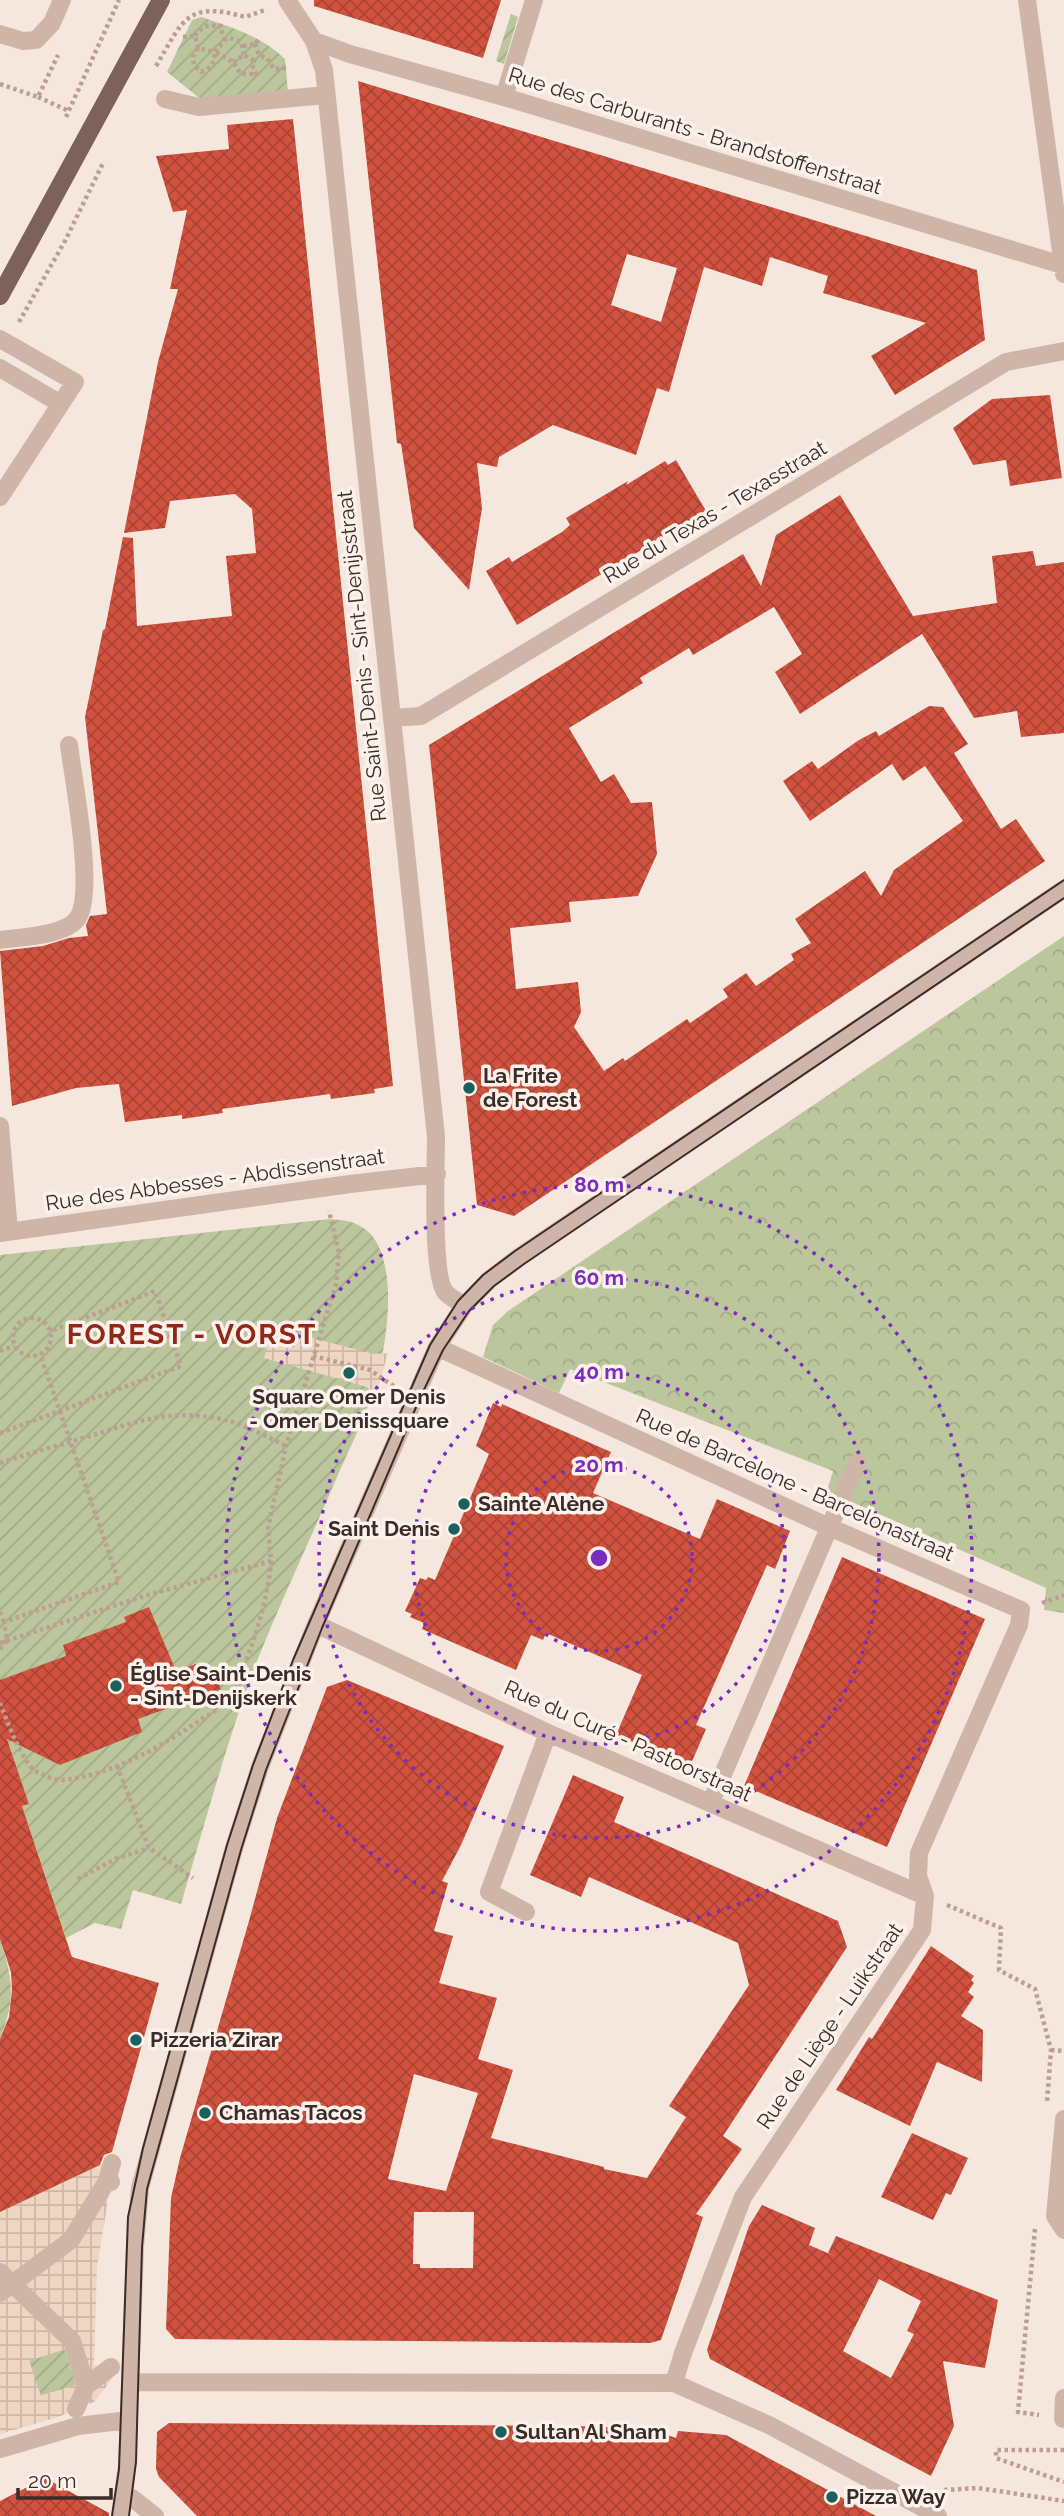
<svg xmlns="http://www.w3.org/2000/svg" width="1064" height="2516" font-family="Raleway,sans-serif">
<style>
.park{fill:url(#park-crowns)}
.garden{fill:url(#garden-furrows)}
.plaza{fill:url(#plaza-grid);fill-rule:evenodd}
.building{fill:url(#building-cross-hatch);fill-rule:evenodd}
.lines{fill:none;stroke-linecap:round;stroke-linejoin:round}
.path{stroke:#bb9f92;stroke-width:4.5;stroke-dasharray:3.5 3.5;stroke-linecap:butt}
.minor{stroke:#ceb5a8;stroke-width:18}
.major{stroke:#7e6158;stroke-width:18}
.tram{stroke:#3b2c29;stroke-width:2}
.ring{fill:none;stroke:#7b2cbf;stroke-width:3.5;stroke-dasharray:3.5 7}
.poi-dot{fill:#1a615d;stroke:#fcf2eb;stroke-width:2.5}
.labels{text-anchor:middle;stroke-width:7;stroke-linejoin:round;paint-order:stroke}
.street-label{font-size:21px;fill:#3b2c29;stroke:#fcf2eb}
.poi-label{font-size:21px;font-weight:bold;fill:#3b2c29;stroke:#fcf2eb;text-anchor:start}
.district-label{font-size:28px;font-weight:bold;letter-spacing:2px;fill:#92281a;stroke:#fcf2eb}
.centre{fill:#7b2cbf;stroke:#fcf2eb;stroke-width:3.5}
.ring-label{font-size:21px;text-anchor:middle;font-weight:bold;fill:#7b2cbf;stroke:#fcf2eb;stroke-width:7;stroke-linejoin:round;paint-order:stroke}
</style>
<defs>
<pattern id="park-crowns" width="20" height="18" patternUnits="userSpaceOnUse" patternTransform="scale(1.75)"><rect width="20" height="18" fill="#bcc69c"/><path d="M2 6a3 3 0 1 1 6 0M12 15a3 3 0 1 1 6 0" fill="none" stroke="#a2aa86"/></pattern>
<pattern id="garden-furrows" width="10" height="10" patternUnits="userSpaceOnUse" patternTransform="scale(1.75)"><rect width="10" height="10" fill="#bcc69c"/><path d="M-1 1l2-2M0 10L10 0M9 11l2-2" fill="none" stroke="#a2aa86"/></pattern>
<pattern id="plaza-grid" width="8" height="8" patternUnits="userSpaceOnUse" patternTransform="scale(1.75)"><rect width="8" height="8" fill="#eed6c3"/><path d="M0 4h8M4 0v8" fill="none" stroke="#cdb8a8"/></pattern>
<pattern id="building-cross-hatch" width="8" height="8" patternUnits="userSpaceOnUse" patternTransform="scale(1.75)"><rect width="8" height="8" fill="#d1523f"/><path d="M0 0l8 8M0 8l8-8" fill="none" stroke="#ab4435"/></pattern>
</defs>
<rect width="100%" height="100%" fill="#f5e7dd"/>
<path class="park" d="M1064,936V1613L1044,1610L1046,1588L827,1491L833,1471L570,1369L559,1393L483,1357L493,1325L508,1311Z"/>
<path class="garden" d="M511,14L518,17L504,64L496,61Z
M201,17C231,27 261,36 285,59L288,92L205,100L198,97L167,72L192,20Z
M330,1219C338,1220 349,1220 356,1224C399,1241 389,1325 381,1361C374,1399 356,1435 340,1470C313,1534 283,1596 257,1661C227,1740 205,1823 181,1904L133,1890L121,1929L95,1923L66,1938L22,1806L29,1804L0,1718V1255Z
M0,1939C13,1979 16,1999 0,2039Z
M65,2349L77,2385L40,2396L29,2360Z"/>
<path class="plaza" d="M273,1328L374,1354L388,1353L376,1395L367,1387L264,1358Z
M106,2162L111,2182L97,2267L94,2365L111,2367L112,2379L94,2402L58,2417L0,2434V2212ZM65,2349L76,2385L41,2396L29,2361Z"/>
<path class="building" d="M314,0H501L483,58L314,6Z
M358,81L977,270L985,340L895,395L871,356L926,323L823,293L828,276L770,257L762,286L704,267L669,392L657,388L636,455L553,425L499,457L497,467L477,463L482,508L469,590L414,528L401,444L397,443ZM627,254L677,268L661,322L611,305Z
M293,119L393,1086L374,1089L375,1093L331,1099L330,1094L222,1109L223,1113L182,1119V1115L125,1122L119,1084L76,1088L12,1106L0,951L43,946L69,938L88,936L86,925L90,916L107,914L85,717L103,630L105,629L123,537L133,538L137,626L232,616L226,556L256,553L252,509L235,494L170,501L165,528L124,533L158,362L178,289H170L187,210L173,212L156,156L229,149L227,125Z
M1050,395L1062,478L1010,486L1006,460L973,465L953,428L992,399Z
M676,460L706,511L517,625L486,571L509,557L512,562L562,532L570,525L566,518L628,481L626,485L665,461L668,465Z
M840,495L913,616L997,603L992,556L1033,551L1036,566L1064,562V733L1021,737L1017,711L974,718L922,634L800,714L775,672L802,654L774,607L693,655L689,648L640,678L643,683L569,728L601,782L614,774L631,803L652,802L657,854L638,896L569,902L571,922L510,928L516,989L578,982L581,1012L574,1027L604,1071L623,1058L625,1061L687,1019L690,1023L728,997L723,989L746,973L756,986L794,960L791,954L811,943L795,919L865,871L881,896L894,870L963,821L925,766L903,781L892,764L810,821L783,781L812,761L818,769L859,740L876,731L879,736L929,706L943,707L968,744L954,753L1001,829L1016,819L1045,861L514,1216L477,1205L429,745L743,554L761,586L776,535Z
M493,1403L501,1407L502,1404L611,1452L593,1493L700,1539L717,1499L790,1531L775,1569L767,1565L696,1725L706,1729L690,1766L616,1735L642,1675L546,1633L543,1640L531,1635L516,1670L422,1629L424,1623L410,1617L412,1614L405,1611L420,1578L426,1580L428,1577L435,1580L489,1454L476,1446Z
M842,1557L985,1619L887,1847L744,1786Z
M149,1607L176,1671L196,1664L212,1667L221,1689L138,1719L142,1732L60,1765L7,1739L29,1804L22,1806L72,1957L159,1983L112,2152L104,2155L100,2165L0,2212V2039L9,2017L12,1990L11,1972L0,1939V1680L66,1656L63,1645L126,1622L124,1617Z
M347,1680L504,1746L461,1845L442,1881L448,1883L434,1931L453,1936L439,1983L497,1998L478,2059L513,2070L491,2138L604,2167V2169L647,2178L686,2117L669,2106L749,1985L738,1943L589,1877L581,1897L530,1875L573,1775L624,1797L614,1822L838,1921L847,1947L723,2136L742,2149L696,2214L703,2217L661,2340L650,2343L175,2339L166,2329L171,2198L180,2158L249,1921L277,1818L327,1687ZM414,2074L478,2093L446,2191L388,2179ZM414,2212H474L473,2268H420V2264H413Z
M931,1946L974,1976L971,1980L974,1983L968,1992L974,1997L961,2016L983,2030L982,2082L937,2062L910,2126L836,2090L869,2037L872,2039Z
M912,2133L968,2158L951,2195L946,2193L933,2220L881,2197Z
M762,2205L815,2228L809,2245L839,2258L828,2253L836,2236L998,2300L985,2368L943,2361L954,2426L931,2476L710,2359L707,2350L749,2226ZM879,2279L921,2301L907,2331L914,2334L891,2378L843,2351Z
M169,2423L568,2426L647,2428L676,2438L678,2431L726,2435L876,2516H197L159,2477L156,2469L157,2432Z
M45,2478L109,2513V2516H0V2501Z"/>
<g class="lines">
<path class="path" d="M221,24L220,27L225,40
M195,36C200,27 210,23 220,27
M183,37L195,36L198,48L215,52L225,40L230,38L241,42L244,55
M255,44L259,55L267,58L274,69L286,68
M243,46L255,44L259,39
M198,48L193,57L194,65L201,72C211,69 214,63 215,52L233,62L241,74H256L257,76
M255,59L252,65L256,74
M233,62L244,55L253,60
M156,66C183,21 186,0 245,17L265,10
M0,84L38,97L58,55
M38,97L69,111
M66,117L119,0
M19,322L65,241L103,163
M13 1337a19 19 0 1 1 38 0a19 19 0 1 1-38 0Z
M0,1351L14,1346
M313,1356L370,1370L395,1387
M0,1433L181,1366L155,1291L51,1331
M0,1463C31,1453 63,1444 94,1435C137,1421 169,1410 216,1418C241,1422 263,1435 286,1446
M1042,1603L1064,1595
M0,1612L4,1622
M0,1643L144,1596L271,1561L268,1528L286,1446L336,1284L339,1253L329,1211
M0,1649L7,1640L4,1622L119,1582L40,1354
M0,1703C6,1719 21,1758 33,1769C39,1774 56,1781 63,1780C109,1776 165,1745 203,1718C209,1715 216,1711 221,1706C247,1675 268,1601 271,1561
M117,1766L149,1848L193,1878
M78,1879L115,1859L149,1848
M947,1905L1001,1928L999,1970L1035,1989L1051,2050L1047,2102
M1051,2050L1064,2051
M1035,2229L1018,2412L1039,2415
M1064,2450H996V2458L1064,2482
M944,2490L978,2488L1064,2501"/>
<path class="minor" d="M287,0L314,41L324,70L436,1137C436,1164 431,1277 446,1293C451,1298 459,1302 464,1306
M1027,0L1064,274
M0,34L23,41L36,40L52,23L62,0
M314,41L350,54L504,97L1062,265
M504,97L534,0
M165,99L199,107L326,95
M0,339L75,382L0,497
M0,368L61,404
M392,718L421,716L1006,362L1064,351
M0,940C20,937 64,936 77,919C96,895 73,778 69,745
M0,1126L9,1231
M0,1233L350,1184L437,1174
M437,1347L829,1527L1021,1610L1019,1625L919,1853L918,1876L925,1896L922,1930L743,2197L683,2353L674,2383
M316,1624L548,1733L925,1896
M711,1802L857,1463
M526,1912L489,1892L548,1733
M1064,2119L1055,2216L1064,2230
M107,2181L112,2163
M0,2272L72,2341L86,2386
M0,2293L71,2240L107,2181L111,2182
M130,2382L674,2383L769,2425L938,2516
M76,2409L86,2386L111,2367
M1063,2419L1064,2398
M0,2449L78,2426L129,2420
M124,2496L132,2498L155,2516
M120,2516L127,2466L135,2247L140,2188L234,1848L260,1767L316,1624L437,1347L464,1306L489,1280L519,1257L1064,889"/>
<path class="major" d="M0,296L161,0"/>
<path class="tram" d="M112,2516L119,2469L128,2217L143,2148L227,1845L253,1765L293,1660L430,1345L458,1301L483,1275L515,1251L1064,880
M129,2516L136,2462L142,2247L147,2189L241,1850L266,1770L322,1628L420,1398L443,1350L469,1311L494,1286L524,1264L1064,898"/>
</g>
<g class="ring">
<circle cx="599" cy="1558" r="93"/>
<circle cx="599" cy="1558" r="186"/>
<circle cx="599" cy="1558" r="280"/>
<circle cx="599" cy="1558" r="373"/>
</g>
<g class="poi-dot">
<circle cx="469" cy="1088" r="7"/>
<circle cx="349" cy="1373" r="7"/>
<circle cx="464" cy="1504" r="7"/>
<circle cx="454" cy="1529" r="7"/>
<circle cx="116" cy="1686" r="7"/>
<circle cx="136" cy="2040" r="7"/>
<circle cx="205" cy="2113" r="7"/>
<circle cx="501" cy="2432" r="7"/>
<circle cx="832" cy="2497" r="7"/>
</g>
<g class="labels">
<g class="street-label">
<text transform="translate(695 131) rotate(17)" y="7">Rue des Carburants - Brandstoffenstraat</text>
<text transform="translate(715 512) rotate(-31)" y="7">Rue du Texas - Texasstraat</text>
<text transform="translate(362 656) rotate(-96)" y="7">Rue Saint-Denis - Sint-Denijsstraat</text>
<text transform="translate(215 1180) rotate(-8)" y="7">Rue des Abbesses - Abdissenstraat</text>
<text transform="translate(795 1485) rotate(24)" y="7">Rue de Barcelone - Barcelonastraat</text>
<text transform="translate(628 1741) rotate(24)" y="7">Rue du Curé - Pastoorstraat</text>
<text transform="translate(830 2026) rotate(-56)" y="7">Rue de Liège - Luikstraat</text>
</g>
<g class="poi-label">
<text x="483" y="1083">La Frite<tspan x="483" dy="24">de Forest</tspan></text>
<text x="349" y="1404" text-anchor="middle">Square Omer Denis<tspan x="349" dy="24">- Omer Denissquare</tspan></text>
<text x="478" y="1511">Sainte Alène</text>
<text x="440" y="1536" text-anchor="end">Saint Denis</text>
<text x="130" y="1681">Église Saint-Denis<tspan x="130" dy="24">- Sint-Denijskerk</tspan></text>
<text x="150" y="2047">Pizzeria Zirar</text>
<text x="219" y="2120">Chamas Tacos</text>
<text x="515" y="2439">Sultan Al Sham</text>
<text x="846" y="2504">Pizza Way</text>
</g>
<g class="district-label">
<text x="192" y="1344">FOREST - VORST</text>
</g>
</g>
<circle cx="599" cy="1558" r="10" class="centre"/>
<g class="ring-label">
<text x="599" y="1192">80 m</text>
<text x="599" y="1285">60 m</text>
<text x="599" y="1379">40 m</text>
<text x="599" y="1472">20 m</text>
</g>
<path d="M18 2488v10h93v-10" fill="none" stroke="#3b2c29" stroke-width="3.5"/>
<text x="28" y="2488" font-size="21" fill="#3b2c29" stroke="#fcf2eb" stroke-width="5" paint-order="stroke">20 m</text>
</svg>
